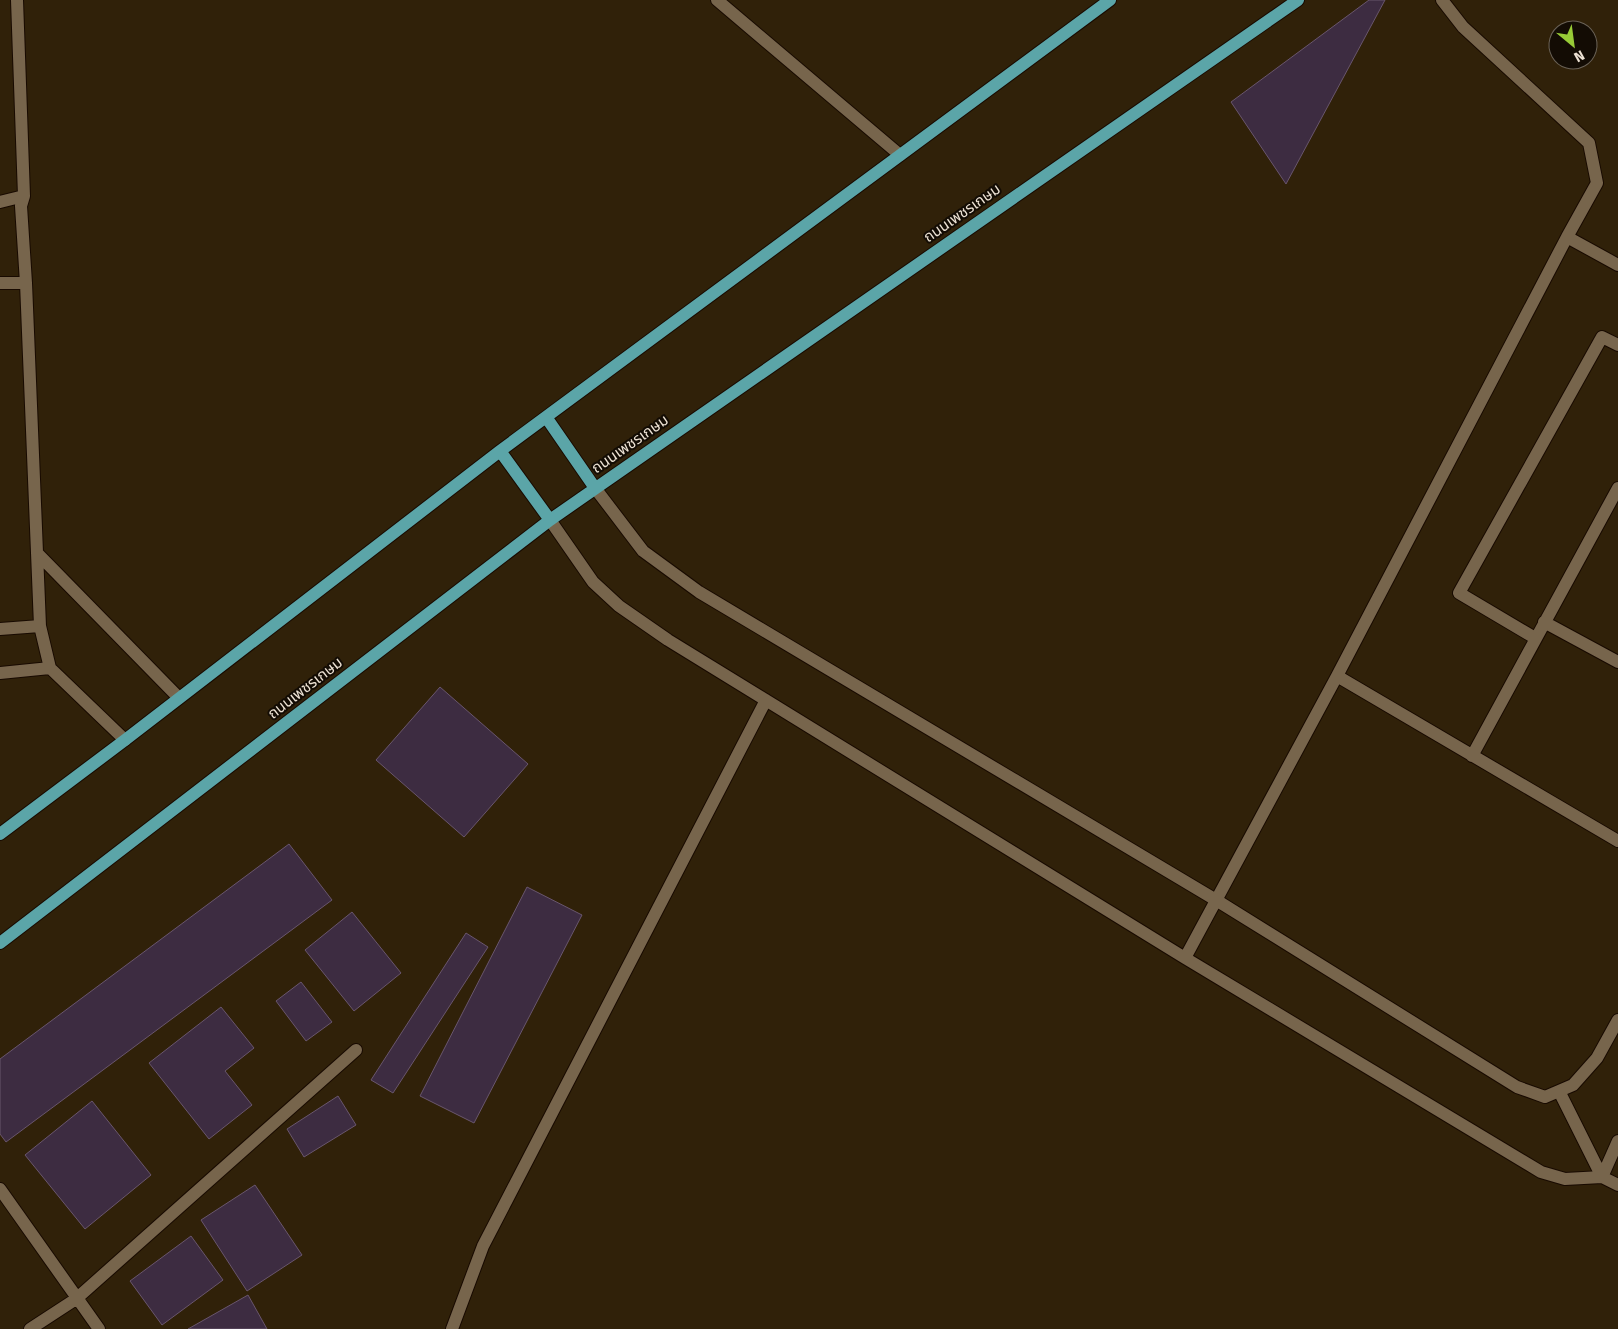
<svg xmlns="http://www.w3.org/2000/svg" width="1618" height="1329" font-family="'Fira Sans','Noto Sans Thai',sans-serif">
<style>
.building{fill:#3d2c41;stroke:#69566d}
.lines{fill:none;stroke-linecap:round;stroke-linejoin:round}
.minor-casing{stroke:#180a00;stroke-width:14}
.major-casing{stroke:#180a00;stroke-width:14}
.minor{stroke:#77654c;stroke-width:12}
.major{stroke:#5ba5a8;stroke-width:12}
.labels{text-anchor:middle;stroke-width:4;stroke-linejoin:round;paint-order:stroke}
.street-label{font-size:15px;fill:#ede2d4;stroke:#130c04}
</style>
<rect width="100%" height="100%" fill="#302109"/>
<path class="building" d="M1369,0H1385L1286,184L1231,102Z
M440,687L528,764L464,837L376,760Z
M289,844L332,900L6,1142L0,1134V1059Z
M527,887L582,915L474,1123L420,1096Z
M352,912L401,973L354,1011L305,950Z
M466,933L488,947L393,1093L371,1080Z
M301,982L332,1022L306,1041L276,1001Z
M221,1007L254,1048L225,1071L252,1105L209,1139L149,1063Z
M338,1096L356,1125L304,1157L287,1129Z
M92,1101L151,1175L85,1229L25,1155Z
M255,1185L302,1255L247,1291L201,1220Z
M191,1236L223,1280L162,1325L130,1281Z
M248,1295L267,1329H188Z"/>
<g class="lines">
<defs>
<path id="minor" d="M17,0L24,196L21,206L26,283L40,626L50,668
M717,0L900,155
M1442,0L1463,27L1589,143L1597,183L1567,237L1618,265
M0,202L24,196
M0,283H26
M595,488L643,551L699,592L1216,900L1517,1087L1545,1097L1573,1085L1597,1058L1618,1020
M550,520L593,582L619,606L668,640L1185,958L1541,1172L1565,1179L1602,1177L1618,1141
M37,553L179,698
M1544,622L1618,662
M0,629L40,626
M1535,638L1459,593L1602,337L1618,345
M0,673L50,668L125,740
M1337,676L1618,841
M1472,756L1618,488
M1185,958L1337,676L1567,237
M1559,1091L1602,1177L1618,1185
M0,1189L99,1329
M30,1329L76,1299L356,1050
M452,1329L483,1246L766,700"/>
<path id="major" d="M546,417L595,488
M500,451L550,520
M0,834L125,740L500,451L1110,0
M0,943L550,520L1298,0"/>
</defs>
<use href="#minor" class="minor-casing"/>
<use href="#major" class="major-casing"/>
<use href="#minor" class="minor"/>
<use href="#major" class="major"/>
</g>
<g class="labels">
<g class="street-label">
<text transform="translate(962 213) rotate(-35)" y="5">ถนนเพชรเกษม</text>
<text transform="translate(630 444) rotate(-35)" y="5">ถนนเพชรเกษม</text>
<text transform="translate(305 688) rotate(-38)" y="5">ถนนเพชรเกษม</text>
</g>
</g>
<g transform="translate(1573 45) rotate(151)"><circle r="24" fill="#130c04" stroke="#6a6257"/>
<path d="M0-4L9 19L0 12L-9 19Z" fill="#98cb37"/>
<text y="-8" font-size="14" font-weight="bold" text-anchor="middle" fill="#ede2d4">N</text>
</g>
</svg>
